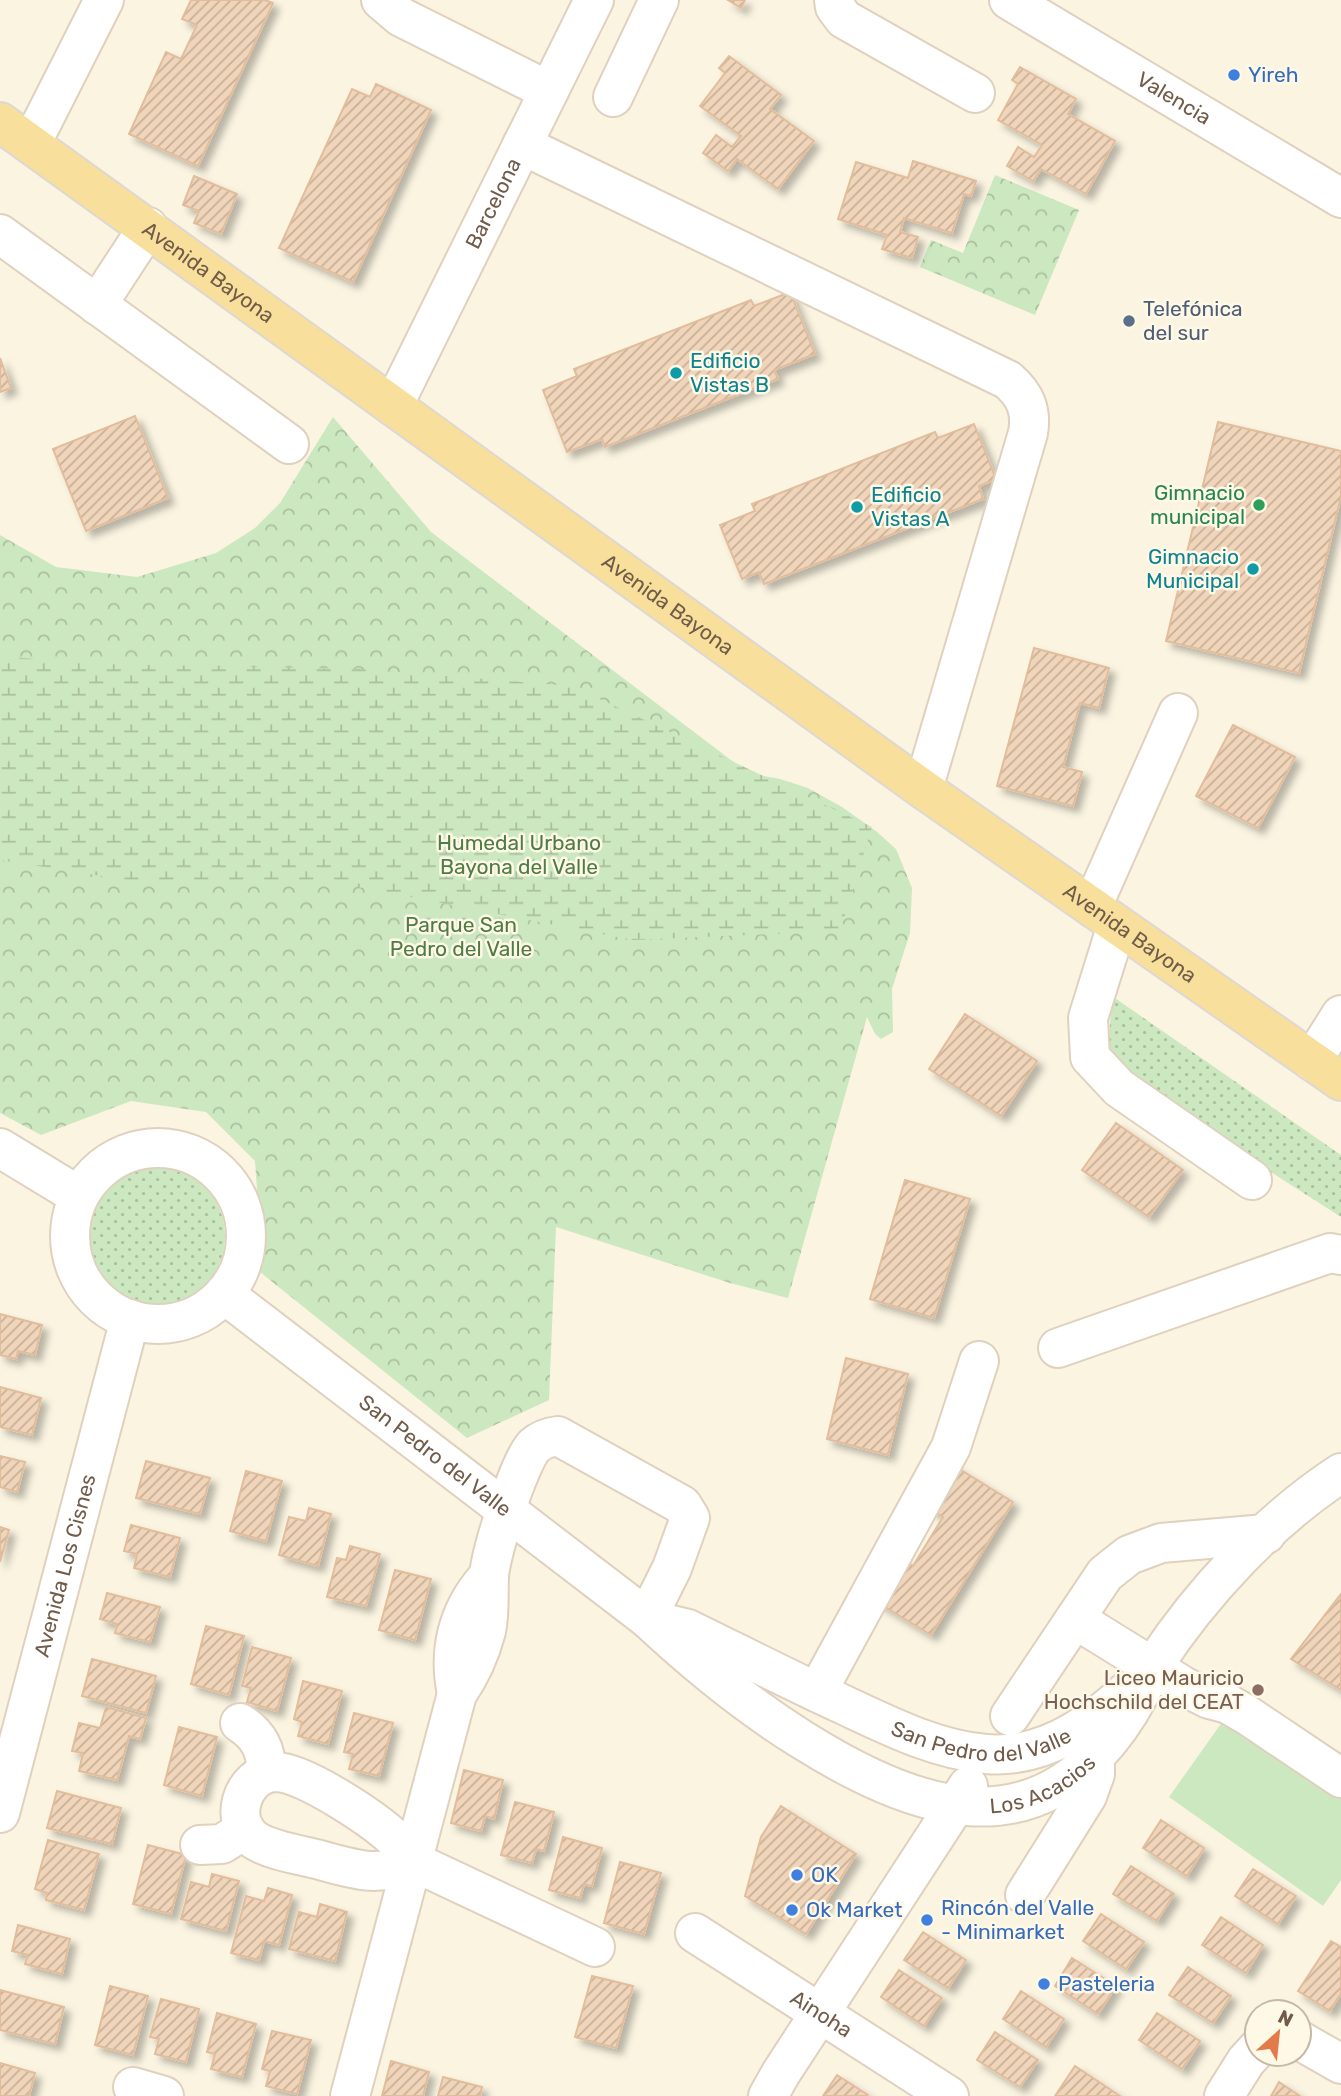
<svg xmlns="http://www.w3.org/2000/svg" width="1341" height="2096" font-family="Rubik,sans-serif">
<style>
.grass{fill:url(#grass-dots)}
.forest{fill:url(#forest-crowns)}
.wetland{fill:url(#wetland-marsh)}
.pitch{fill:#cce8c0}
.building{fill:url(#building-hatch);stroke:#e2bd9b;stroke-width:2;filter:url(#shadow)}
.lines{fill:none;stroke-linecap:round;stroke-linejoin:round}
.minor-casing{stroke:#dfd1bd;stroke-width:42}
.major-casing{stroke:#ddd8d3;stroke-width:42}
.minor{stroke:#fff;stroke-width:38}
.major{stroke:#f8df9b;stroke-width:38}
.shop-dot{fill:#3f7fe0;stroke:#fef8e7;stroke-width:2.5}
.service-dot{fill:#5c6f8a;stroke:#fef8e7;stroke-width:2.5}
.culture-dot{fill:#0f9aa8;stroke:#fef8e7;stroke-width:2.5}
.leisure-dot{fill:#2e9e5b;stroke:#fef8e7;stroke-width:2.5}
.education-dot{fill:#8d6e63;stroke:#fef8e7;stroke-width:2.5}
.labels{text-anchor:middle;stroke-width:5;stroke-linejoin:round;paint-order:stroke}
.shop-label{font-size:21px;fill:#366cbe;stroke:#fef8e7;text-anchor:start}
.street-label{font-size:21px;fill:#715b49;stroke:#fef8e7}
.service-label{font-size:21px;fill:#4e5e75;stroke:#fef8e7;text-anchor:start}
.culture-label{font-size:21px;fill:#0d838f;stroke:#fef8e7;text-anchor:start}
.leisure-label{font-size:21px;fill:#27864d;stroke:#fef8e7;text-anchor:end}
.park-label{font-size:21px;fill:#4f7c44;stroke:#fef8e7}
.education-label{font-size:21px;fill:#785e54;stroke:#fef8e7;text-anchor:end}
</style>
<defs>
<pattern id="grass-dots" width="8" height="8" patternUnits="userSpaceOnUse" patternTransform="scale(1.75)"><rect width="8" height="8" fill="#cce8c0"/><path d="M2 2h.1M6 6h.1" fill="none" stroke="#aabf9e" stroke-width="1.8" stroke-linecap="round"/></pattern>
<pattern id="forest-crowns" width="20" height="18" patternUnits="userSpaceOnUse" patternTransform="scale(1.75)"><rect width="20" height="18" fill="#cce8c0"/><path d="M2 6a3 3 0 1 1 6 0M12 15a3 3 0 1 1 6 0" fill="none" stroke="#aabf9e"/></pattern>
<pattern id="wetland-marsh" width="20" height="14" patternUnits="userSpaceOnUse" patternTransform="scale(1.75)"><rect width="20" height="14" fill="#cce8c0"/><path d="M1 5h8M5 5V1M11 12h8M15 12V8" fill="none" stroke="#aabf9e"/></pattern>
<pattern id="building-hatch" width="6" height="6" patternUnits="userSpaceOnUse" patternTransform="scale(1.75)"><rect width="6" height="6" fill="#f0d5ba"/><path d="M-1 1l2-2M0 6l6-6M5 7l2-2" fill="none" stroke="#c7b099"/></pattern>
<filter id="shadow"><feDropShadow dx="6" dy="6" stdDeviation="3.5" flood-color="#0004"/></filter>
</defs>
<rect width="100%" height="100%" fill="#fbf4e1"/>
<path class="grass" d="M1112,996L1341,1155V1217L1107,1067Z
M85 1236a70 70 0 1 1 140 0a70 70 0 1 1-140 0Z"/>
<path class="forest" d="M995,175L1079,210L1035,315L920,267L931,240L963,253Z
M333,417L431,532L748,773L780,779L808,788L842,807L876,831L896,849L912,888L910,933L892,989L893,1032L881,1039L875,1034L867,1017L788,1298L730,1283L556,1227L549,1400L467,1438L255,1268L258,1203L255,1161L206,1112L131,1101L41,1135L0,1113V535L56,567L137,577L216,553L255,528L280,503Z"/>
<path class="wetland" d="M0,656L95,664L359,669L572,686L872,827L840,931L633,940L342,884L127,880L0,860Z"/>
<path class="pitch" d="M1230,1711L1341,1790V1880L1323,1906L1169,1797Z"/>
<path class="building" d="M191,0H265L273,3L198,166L129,134L166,52L181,59L197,25L182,19Z
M728,0H745L741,8Z
M729,56L781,95L770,109L814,141L778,189L737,159L728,171L703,153L716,135L732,147L741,136L700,106L725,73L719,68Z
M1020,67L1076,99L1068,114L1115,141L1086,194L1041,169L1033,181L1007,166L1018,147L1034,157L1042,145L998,120L1018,84L1012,80Z
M376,84L431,110L353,282L279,248L352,89L370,97Z
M913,161L976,181L971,196L964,194L952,233L904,218L900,232L918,237L912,258L882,249L887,235L838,219L856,162L908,178Z
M194,176L237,194L221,234L194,223L199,211L183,205Z
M790,292L815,354L774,370L778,379L605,447L602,439L567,452L543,390L577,376L574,369L751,300L754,306Z
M0,358L11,388L0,392Z
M135,416L168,498L86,531L53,449Z
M1218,422L1341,451V496L1299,673L1166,641Z
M974,424L996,479L979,486L983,499L764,584L759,572L742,579L720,525L755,511L752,504L935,432L938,438Z
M1034,648L1109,668L1099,708L1080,703L1063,767L1082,772L1073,806L997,786Z
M1233,725L1295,757L1258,828L1196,796Z
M965,1014L1037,1061L1001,1116L929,1069Z
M1116,1123L1183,1170L1149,1217L1082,1170Z
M905,1180L970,1199L934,1318L870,1299Z
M0,1314L42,1325L35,1355L18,1351L16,1359L0,1355Z
M846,1358L908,1374L888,1455L827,1439Z
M0,1387L41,1398L32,1435L0,1427Z
M0,1456L25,1462L17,1492L0,1487Z
M146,1461L210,1478L200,1514L136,1498Z
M953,1465L1013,1502L931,1635L872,1599L898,1557L913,1566L943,1517L927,1507Z
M246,1471L282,1481L266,1541L230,1531Z
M309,1508L331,1514L318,1566L279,1555L289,1517L306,1521Z
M131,1525L180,1538L170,1577L134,1568L137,1554L124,1551Z
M0,1527L9,1530L0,1562Z
M350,1546L380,1554L366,1606L327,1597L337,1558L346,1560Z
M395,1570L431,1579L415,1640L379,1630Z
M107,1593L160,1607L150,1642L115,1633L117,1624L100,1619Z
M1341,1594V1690L1291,1659Z
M206,1626L244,1636L229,1695L191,1684Z
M252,1647L291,1658L277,1711L247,1702L251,1688L242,1686Z
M92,1659L156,1676L146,1713L82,1696Z
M303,1681L342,1691L328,1744L298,1736L302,1722L294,1719Z
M106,1707L146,1718L140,1739L129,1736L117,1780L79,1771L83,1753L72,1751L79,1723L100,1728Z
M354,1713L393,1723L379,1776L349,1769L353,1754L344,1752Z
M179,1727L217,1737L202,1796L164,1785Z
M464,1770L503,1780L494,1819L485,1816L481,1831L451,1823Z
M57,1791L121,1808L112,1844L47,1828Z
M515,1802L554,1812L544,1851L536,1849L532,1863L501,1855Z
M781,1806L856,1854L806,1934L745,1896L761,1837Z
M1161,1820L1204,1848L1187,1876L1143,1848Z
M563,1837L602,1848L592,1886L584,1884L580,1898L549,1890Z
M48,1840L99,1854L84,1910L46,1900L47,1893L35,1889Z
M148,1845L186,1855L171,1914L133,1904Z
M620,1862L661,1873L644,1934L604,1923Z
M1131,1866L1174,1894L1157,1921L1113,1894Z
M1253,1869L1296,1896L1278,1924L1235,1896Z
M212,1874L239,1881L226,1931L181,1919L191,1882L209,1887Z
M268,1888L292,1895L279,1945L264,1941L259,1960L231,1953L246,1896L264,1901Z
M320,1904L347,1912L335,1961L289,1949L299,1912L317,1917Z
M1101,1914L1144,1942L1126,1969L1083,1941Z
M1221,1917L1263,1945L1246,1973L1202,1945Z
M18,1925L70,1939L62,1974L25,1964L28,1955L12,1951Z
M923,1932L966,1960L948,1988L904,1960Z
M1331,1941L1341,1947V1993L1330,2011L1298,1991Z
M1072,1958L1116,1986L1098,2014L1055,1986Z
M1188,1967L1231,1996L1213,2023L1169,1995Z
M899,1970L942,1998L924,2026L881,1997Z
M592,1976L633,1986L616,2048L575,2037Z
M110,1986L148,1996L133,2055L95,2045Z
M0,1990L64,2007L55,2044L0,2030Z
M1021,1991L1064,2019L1046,2047L1003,2019Z
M161,1999L199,2009L186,2062L155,2054L159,2039L150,2037Z
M217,2013L256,2024L242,2077L211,2069L215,2054L207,2052Z
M1157,2013L1200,2041L1182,2069L1139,2040Z
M272,2031L311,2040L297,2094L266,2086L270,2071L262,2069Z
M995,2032L1038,2060L1020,2087L977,2060Z
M391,2061L429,2072L423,2096H382Z
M0,2063L35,2073L29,2096H0Z
M1075,2066L1120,2096H1055Z
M837,2075L868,2095L867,2096H823Z
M443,2077L482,2087L480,2096H438Z
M1279,2082L1300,2096H1271Z"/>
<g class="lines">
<defs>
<g id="minor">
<path d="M381,0L401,17L549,91"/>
<path d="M834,0L835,7L844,19L975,93"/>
<path id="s1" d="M1009,0L1341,198"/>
<path d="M613,97L659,0"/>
<path d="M31,144L104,0"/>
<path d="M522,145L1008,380C1025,395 1032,410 1028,433L923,789"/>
<path d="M0,234L289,444"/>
<path d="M97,305L148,227"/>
<path id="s2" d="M393,406L594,0"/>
<path d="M1092,907L1178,713"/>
<path d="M1117,925L1088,1018L1090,1057L1119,1088L1252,1180"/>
<path d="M1312,1061L1341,1015"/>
<path d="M0,1148L79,1196"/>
<circle cx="158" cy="1236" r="88"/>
<path id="s3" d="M224,1294L647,1618C695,1663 745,1704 801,1739C890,1795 1006,1849 1094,1757C1112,1739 1128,1716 1140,1693C1145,1684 1148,1673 1154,1665C1201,1593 1269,1520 1341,1473"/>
<path d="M1058,1348L1330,1253L1341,1255"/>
<path d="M1075,1619L1183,1686L1209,1699L1228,1704L1247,1715L1341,1778"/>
<path id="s4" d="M663,1623L688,1629C739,1654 790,1680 842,1704C887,1725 936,1750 986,1754C1041,1759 1090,1726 1127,1691"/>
<path d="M817,1692L951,1447L979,1361"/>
<path d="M457,1694C448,1652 457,1612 486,1579"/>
<path d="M1010,1716L1105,1574L1129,1555L1161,1543L1266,1534"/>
<path d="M240,1723C259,1735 267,1751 266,1773"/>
<path id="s5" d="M0,1813L130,1319"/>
<path d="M200,1845L222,1844L245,1829"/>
<path d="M412,1861C380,1879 353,1869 320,1860C301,1855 274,1851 258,1842C226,1825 241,1773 276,1772C304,1772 375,1820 396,1840C402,1847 407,1854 412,1861L595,1947"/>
<path d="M1025,1895L1087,1796L1095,1774V1757"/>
<path id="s6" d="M695,1933L949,2096"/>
<path d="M1299,2040L1341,2064"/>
<path d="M133,2087L164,2096"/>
<path d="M350,2096L457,1694C471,1674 480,1654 486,1631C490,1612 488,1596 489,1577C490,1554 519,1462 534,1446C542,1439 549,1437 558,1436L682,1505L690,1518L672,1568L647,1618"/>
<path d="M768,2096L781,2073L968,1786"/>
<path d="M1224,2096L1246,2061L1257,2049"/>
</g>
<g id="major">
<path id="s7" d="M0,122L923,789L1341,1081"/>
</g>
</defs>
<use href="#minor" class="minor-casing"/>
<use href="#major" class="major-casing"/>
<use href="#minor" class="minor"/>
<use href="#major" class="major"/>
</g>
<g class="shop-dot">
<circle cx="1234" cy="75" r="7"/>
<circle cx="797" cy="1875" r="7"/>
<circle cx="792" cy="1910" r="7"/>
<circle cx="927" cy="1920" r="7"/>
<circle cx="1044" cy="1984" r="7"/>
</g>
<circle class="service-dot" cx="1129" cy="321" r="7"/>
<g class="culture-dot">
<circle cx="676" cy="373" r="7"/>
<circle cx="857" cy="507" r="7"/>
<circle cx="1253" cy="569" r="7"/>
</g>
<circle class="leisure-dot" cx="1259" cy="505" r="7"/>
<circle class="education-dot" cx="1258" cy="1690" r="7"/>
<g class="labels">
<g class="shop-label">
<text x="1248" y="82">Yireh</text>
<text x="811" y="1882">OK</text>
<text x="941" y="1915">Rincón del Valle<tspan x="941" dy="24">- Minimarket</tspan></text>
<text x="806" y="1917">Ok Market</text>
<text x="1058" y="1991">Pasteleria</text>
</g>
<g class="street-label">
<text dy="7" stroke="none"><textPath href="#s1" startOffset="192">Valencia</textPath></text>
<text dy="7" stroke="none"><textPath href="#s2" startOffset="226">Barcelona</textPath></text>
<text dy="7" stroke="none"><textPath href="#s7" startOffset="257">Avenida Bayona</textPath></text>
<text dy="7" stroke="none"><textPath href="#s7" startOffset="824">Avenida Bayona</textPath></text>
<text dy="7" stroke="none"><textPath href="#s7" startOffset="1391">Avenida Bayona</textPath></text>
<text dy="7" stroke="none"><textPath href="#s3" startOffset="266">San Pedro del Valle</textPath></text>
<text dy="7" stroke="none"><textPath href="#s5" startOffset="256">Avenida Los Cisnes</textPath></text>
<text dy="7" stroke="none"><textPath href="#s4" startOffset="345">San Pedro del Valle</textPath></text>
<text dy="7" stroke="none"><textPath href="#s3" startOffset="990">Los Acacios</textPath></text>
<text dy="7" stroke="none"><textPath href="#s6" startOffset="150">Ainoha</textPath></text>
</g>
<g class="service-label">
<text x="1143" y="316">Telefónica<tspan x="1143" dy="24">del sur</tspan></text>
</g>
<g class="culture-label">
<text x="690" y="368">Edificio<tspan x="690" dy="24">Vistas B</tspan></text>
<text x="871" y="502">Edificio<tspan x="871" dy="24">Vistas A</tspan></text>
<text x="1239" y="564" text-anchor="end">Gimnacio<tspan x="1239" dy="24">Municipal</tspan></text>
</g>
<g class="leisure-label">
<text x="1245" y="500">Gimnacio<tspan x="1245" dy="24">municipal</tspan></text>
</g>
<g class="park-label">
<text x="519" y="850">Humedal Urbano<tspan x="519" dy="24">Bayona del Valle</tspan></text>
<text x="461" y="932">Parque San<tspan x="461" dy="24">Pedro del Valle</tspan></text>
</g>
<g class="education-label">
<text x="1244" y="1685">Liceo Mauricio<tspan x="1244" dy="24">Hochschild del CEAT</tspan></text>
</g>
</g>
<g transform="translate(1278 2033) rotate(27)"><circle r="33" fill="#fef8e7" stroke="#c6b9a8" stroke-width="2"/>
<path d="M0-5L12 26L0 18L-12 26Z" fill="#e27b49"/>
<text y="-10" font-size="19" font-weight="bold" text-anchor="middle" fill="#715b49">N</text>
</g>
</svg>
